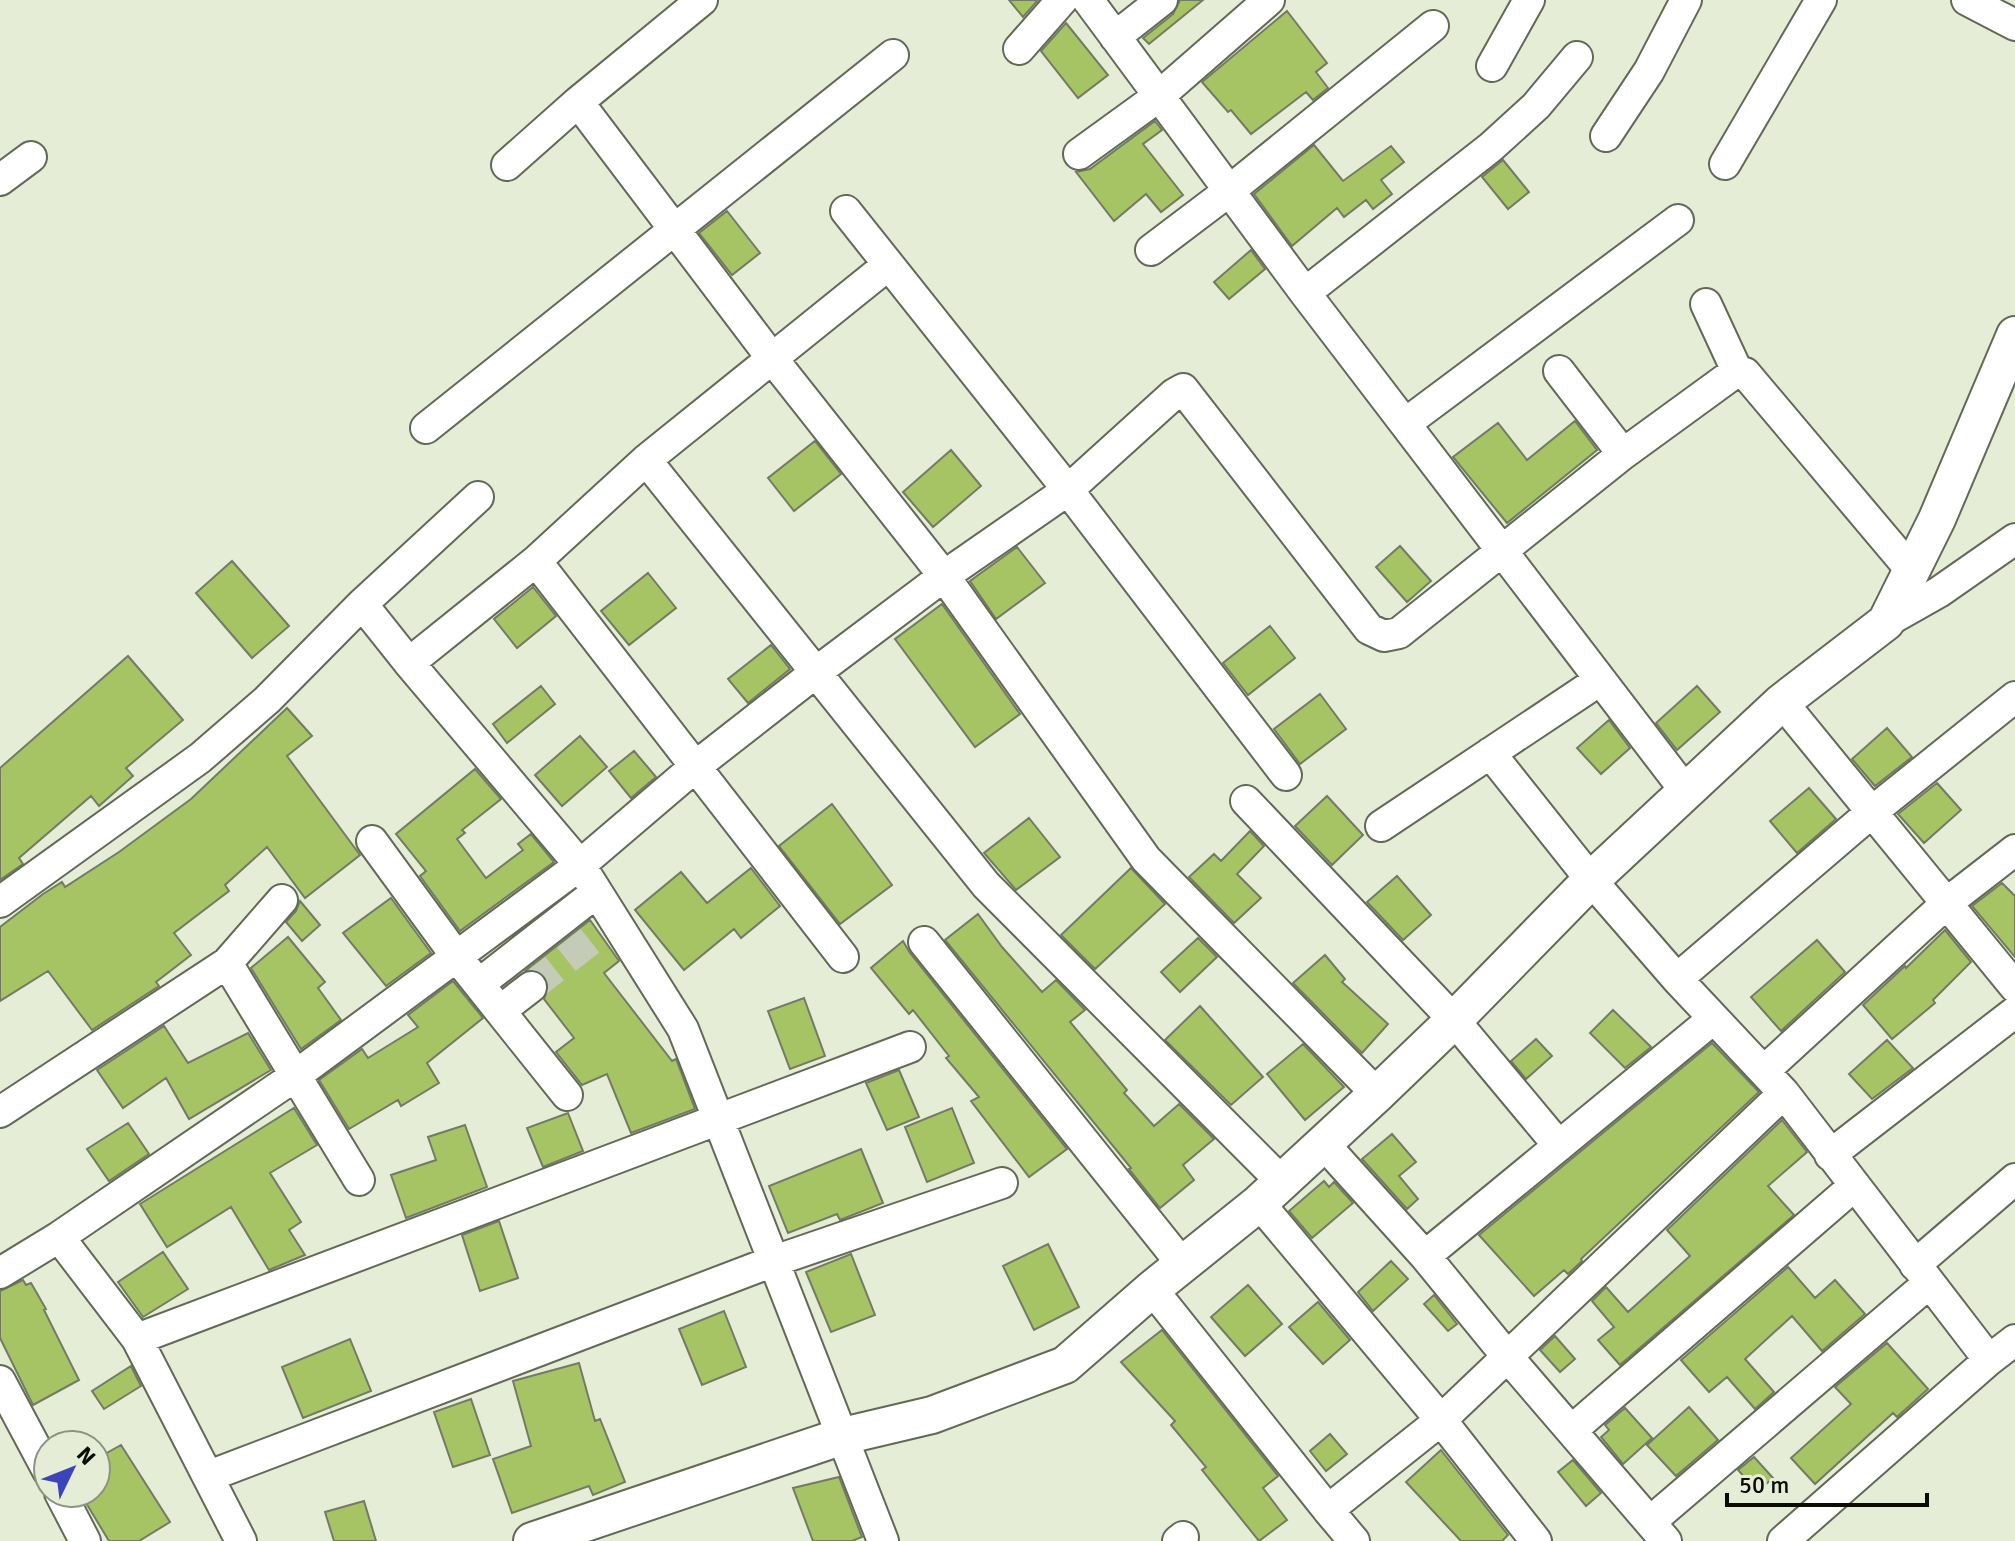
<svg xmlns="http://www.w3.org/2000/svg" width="2015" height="1541" font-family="Signika,sans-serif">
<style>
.building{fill:#a7c464;stroke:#737b66;stroke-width:2}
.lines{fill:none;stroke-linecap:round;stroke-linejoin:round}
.minor-tunnel{stroke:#c4cbb7;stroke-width:30;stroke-dasharray:30 15;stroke-linecap:butt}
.minor-casing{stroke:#626955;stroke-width:34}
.tertiary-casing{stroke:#626955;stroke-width:40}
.minor{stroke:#fff;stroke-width:30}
.tertiary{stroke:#fff;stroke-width:36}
</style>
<rect width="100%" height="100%" fill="#e5edd6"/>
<path class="building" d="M1009,0H1038L1023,17Z
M1180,0H1203L1149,44L1143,38L1173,14Z
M1287,11L1327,63L1316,72L1328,88L1313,100L1306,92L1251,134L1231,110L1228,112L1202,82Z
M1066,23L1108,75L1078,98L1041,51Z
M1155,121L1162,130L1143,144L1183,195L1161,212L1146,194L1114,221L1076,172L1090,169Z
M1314,145L1343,181L1391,146L1404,162L1381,180L1392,194L1373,209L1366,200L1344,217L1337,208L1292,246L1254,194Z
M1503,160L1529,192L1508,209L1482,177Z
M727,211L760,253L732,275L699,233Z
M1251,250L1265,269L1229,299L1214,282Z
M1575,421L1597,450L1507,523L1453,457L1498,423L1527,460Z
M815,441L841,474L794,511L768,478Z
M951,450L981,486L933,527L903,492Z
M1400,546L1431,581L1407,602L1376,567Z
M1017,547L1045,583L996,619L970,581Z
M232,561L289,626L252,658L196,593Z
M648,573L676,608L629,645L601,611Z
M533,587L556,616L517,648L494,619Z
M942,604L1020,714L975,747L895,639Z
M1270,626L1295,658L1248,695L1223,663Z
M771,645L790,669L748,703L728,679Z
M128,656L183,720L126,768L133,776L99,806L91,796L19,858L23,864L0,880V768Z
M541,686L555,704L507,743L493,724Z
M1697,686L1720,712L1677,750L1656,723Z
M1320,694L1346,729L1300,764L1274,729Z
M287,708L312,736L287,756L360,855L305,898L267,847L225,885L229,891L174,933L191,955L156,982L159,986L92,1030L48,971L0,1001V927L43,894L62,882L65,887L119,852L191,799Z
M1609,720L1630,748L1601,774L1577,748Z
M1887,728L1912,757L1875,786L1852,759Z
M580,736L607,767L562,806L535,775Z
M634,751L656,777L631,798L609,771Z
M475,769L501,799L462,830L465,833L457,839L486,878L523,850L518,844L531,834L554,862L460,931L420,876L426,871L396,834Z
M1937,783L1961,810L1924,843L1898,814Z
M1809,788L1836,819L1797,853L1770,821Z
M1327,796L1363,835L1332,865L1295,826Z
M832,804L892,885L840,924L779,846Z
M1029,818L1060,857L1016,890L984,853Z
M1250,831L1264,846L1237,874L1261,898L1234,923L1189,877L1214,854L1221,861Z
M751,868L780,906L741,938L734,929L684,970L635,910L681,872L707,903Z
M1131,868L1165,904L1095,969L1061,935Z
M1397,876L1431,915L1403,940L1367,902Z
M2002,883L2015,896V957L1972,906Z
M391,898L431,953L386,986L343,933Z
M300,901L320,925L302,941L286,922L296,911Z
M978,914L1002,947L1042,992L1056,980L1085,1010L1070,1022L1127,1090L1124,1093L1154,1126L1179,1104L1214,1139L1183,1165L1194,1180L1160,1208L1129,1169L1131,1168L945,940Z
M590,920L619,961L604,973L672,1061L676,1059L695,1109L631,1133L607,1074L582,1085L556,1052L574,1038L544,999L549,985L546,977L537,970H526Z
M1945,930L1971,962L1933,1000L1935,1003L1892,1039L1863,1005L1905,966L1906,968Z
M288,937L325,982L318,988L341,1020L301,1049L251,968Z
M1198,938L1217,957L1180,992L1161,972Z
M1817,940L1845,972L1781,1031L1751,997Z
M903,941L910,953L1067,1149L1029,1177L971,1101L979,1097L946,1058L949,1056L913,1010L909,1014L871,968Z
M1325,955L1345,979L1342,982L1388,1024L1362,1053L1293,983Z
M453,981L483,1018L427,1063L439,1083L401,1106L398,1100L349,1129L319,1080L362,1049L368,1058L418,1027L408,1015Z
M804,998L825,1056L790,1069L768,1011Z
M1200,1006L1263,1077L1231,1105L1165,1040Z
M1613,1010L1651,1047L1625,1068L1590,1033Z
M164,1026L188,1063L248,1033L271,1070L189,1119L166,1078L123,1108L97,1070Z
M1536,1039L1552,1056L1526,1079L1511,1061Z
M1887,1040L1913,1068L1872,1099L1849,1074Z
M1712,1043L1759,1092L1581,1259L1582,1261L1568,1274L1564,1270L1534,1296L1479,1235Z
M1303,1044L1344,1087L1305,1120L1267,1074Z
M899,1070L919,1117L887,1130L866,1083Z
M294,1108L317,1145L270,1173L301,1222L289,1230L305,1255L269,1270L231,1207L167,1247L140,1204Z
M952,1108L974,1163L927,1182L905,1127Z
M568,1113L583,1151L543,1167L527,1128Z
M1782,1120L1807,1152L1768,1186L1794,1215L1620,1365L1598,1340L1614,1327L1592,1301L1606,1287L1628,1312L1690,1256L1667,1230Z
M128,1123L149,1154L109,1181L87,1149Z
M465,1125L487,1187L406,1218L391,1175L436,1160L428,1137Z
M1392,1134L1416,1162L1399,1176L1418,1199L1407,1209L1362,1159Z
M861,1149L883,1203L840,1220L837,1214L788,1233L769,1186Z
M1324,1181L1329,1187L1334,1182L1353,1203L1312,1238L1289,1211Z
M499,1221L518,1278L480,1291L462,1235Z
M1048,1244L1079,1307L1034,1330L1003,1266Z
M163,1252L188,1289L143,1317L118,1282Z
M851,1254L875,1315L831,1332L806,1272Z
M1391,1261L1408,1279L1373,1311L1358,1292Z
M1788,1267L1815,1298L1835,1280L1865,1314L1822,1351L1792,1316L1745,1359L1774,1392L1755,1409L1727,1377L1709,1392L1681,1360Z
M23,1280L26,1285L31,1283L46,1309L44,1310L79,1380L33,1405L0,1338V1291Z
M1248,1285L1282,1324L1245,1356L1211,1317Z
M1434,1295L1457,1324L1448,1331L1424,1304Z
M1318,1302L1350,1340L1323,1364L1289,1327Z
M724,1311L746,1367L702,1385L679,1329Z
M1162,1330L1278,1476L1263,1488L1287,1520L1259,1541L1202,1470L1206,1467L1171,1425L1175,1421L1121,1362Z
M1555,1336L1575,1359L1560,1372L1540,1350Z
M350,1339L371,1391L303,1418L282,1367Z
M1887,1343L1928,1389L1897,1417L1893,1413L1815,1484L1791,1458L1851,1404L1835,1387Z
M579,1363L595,1421L600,1419L625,1482L593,1495L589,1486L512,1513L493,1459L531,1446L513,1381Z
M131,1366L141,1386L104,1409L92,1391Z
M471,1399L490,1455L453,1467L434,1412Z
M1689,1407L1718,1440L1676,1476L1647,1445Z
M1625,1408L1652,1438L1623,1464L1601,1437L1609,1430L1605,1425Z
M1330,1434L1347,1454L1326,1471L1310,1451Z
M121,1445L170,1522L139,1541H109L80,1493H96V1459Z
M1441,1450L1508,1535L1502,1541H1461L1406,1482Z
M1754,1457L1773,1478L1757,1492L1738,1470Z
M1573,1460L1601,1493L1586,1506L1558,1472Z
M839,1477L862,1537L852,1541H813L793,1488Z
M364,1501L376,1541H334L325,1512Z"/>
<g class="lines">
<path class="minor-tunnel" d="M531,987L601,932"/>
<defs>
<path id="minor" d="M1088,0L1305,293L1687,793
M1967,0L2015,25
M1115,37L1162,0
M1019,49L1062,0
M1492,66L1529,0
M578,102L771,357L944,576L1146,859L1377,1094
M1606,136L1649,71L1686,0
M1079,154L1159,96L1269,0
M1725,164L1821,0
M507,165L578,102L702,0
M0,180L31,157
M846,211L1068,490L1286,775
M1151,250L1229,191L1433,26
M1305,293L1491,147L1536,106L1577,57
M1706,304L1737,371
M1559,371L1623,454
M1406,423L1678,220
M426,428L893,55
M646,460L986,885L1281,1181
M536,561L843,957
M362,604L409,663
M1886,622L1939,592L2015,539
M1782,702L2015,987
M1490,753L1591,880L1677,979L1784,1093L1989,1360
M1246,801L1454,1020L1559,1146
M1381,826L1600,680
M372,841L456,956L567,1095
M0,902L200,758L267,700L362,604L478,497
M924,942L1182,1264
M227,963L282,900
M1677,979L1873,811L2015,697
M479,984L597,892
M500,1011L531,987
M1764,1071L1948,902L2015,850
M0,1112L227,963L359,1180
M1323,1143L1425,1256L1506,1355L1666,1541
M1830,1155L2015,1012
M59,1237L137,1339L241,1541
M1425,1256L1713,1019
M1915,1265L2015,1179
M0,1273L59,1237L295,1076L580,865L696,766L815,673L944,576L1068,490L1174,394L1183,389L1369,629L1384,636L1399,633L1623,454L1737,371L1745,373L1912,571
M1152,1289L1328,1510L1441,1420L1259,1203
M137,1339L910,1047
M0,1381L48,1471
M1572,1430L1854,1186
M209,1476L774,1261L1002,1183
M60,1493L85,1541
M1328,1510L1354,1541
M1650,1522L1929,1283
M883,1541L683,1029L580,865L409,663L536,561L646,460L888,265
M1178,1541L1183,1537
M1536,1541L1441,1420L1784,1093
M1783,1541L1989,1360L2015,1340"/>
<path id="tertiary" d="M532,1541L843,1436L932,1415L1065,1365L1152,1289L1259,1203L1377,1094L1454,1020L1591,880L1782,702L1886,622L1937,519L2015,335"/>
</defs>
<use href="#minor" class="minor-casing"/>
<use href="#tertiary" class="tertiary-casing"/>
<use href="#minor" class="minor"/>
<use href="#tertiary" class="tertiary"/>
</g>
<g transform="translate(72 1469) rotate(47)"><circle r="38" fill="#e5edd6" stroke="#8d9382" stroke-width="2"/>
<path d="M0-6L14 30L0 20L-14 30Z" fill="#3b45b9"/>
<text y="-12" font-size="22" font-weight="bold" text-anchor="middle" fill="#0a0c05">N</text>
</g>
<path d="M1727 1493v12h200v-12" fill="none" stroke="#0a0c05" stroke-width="4"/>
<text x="1739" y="1493" font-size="24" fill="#0a0c05" stroke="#e5edd6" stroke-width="6" paint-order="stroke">50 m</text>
</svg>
